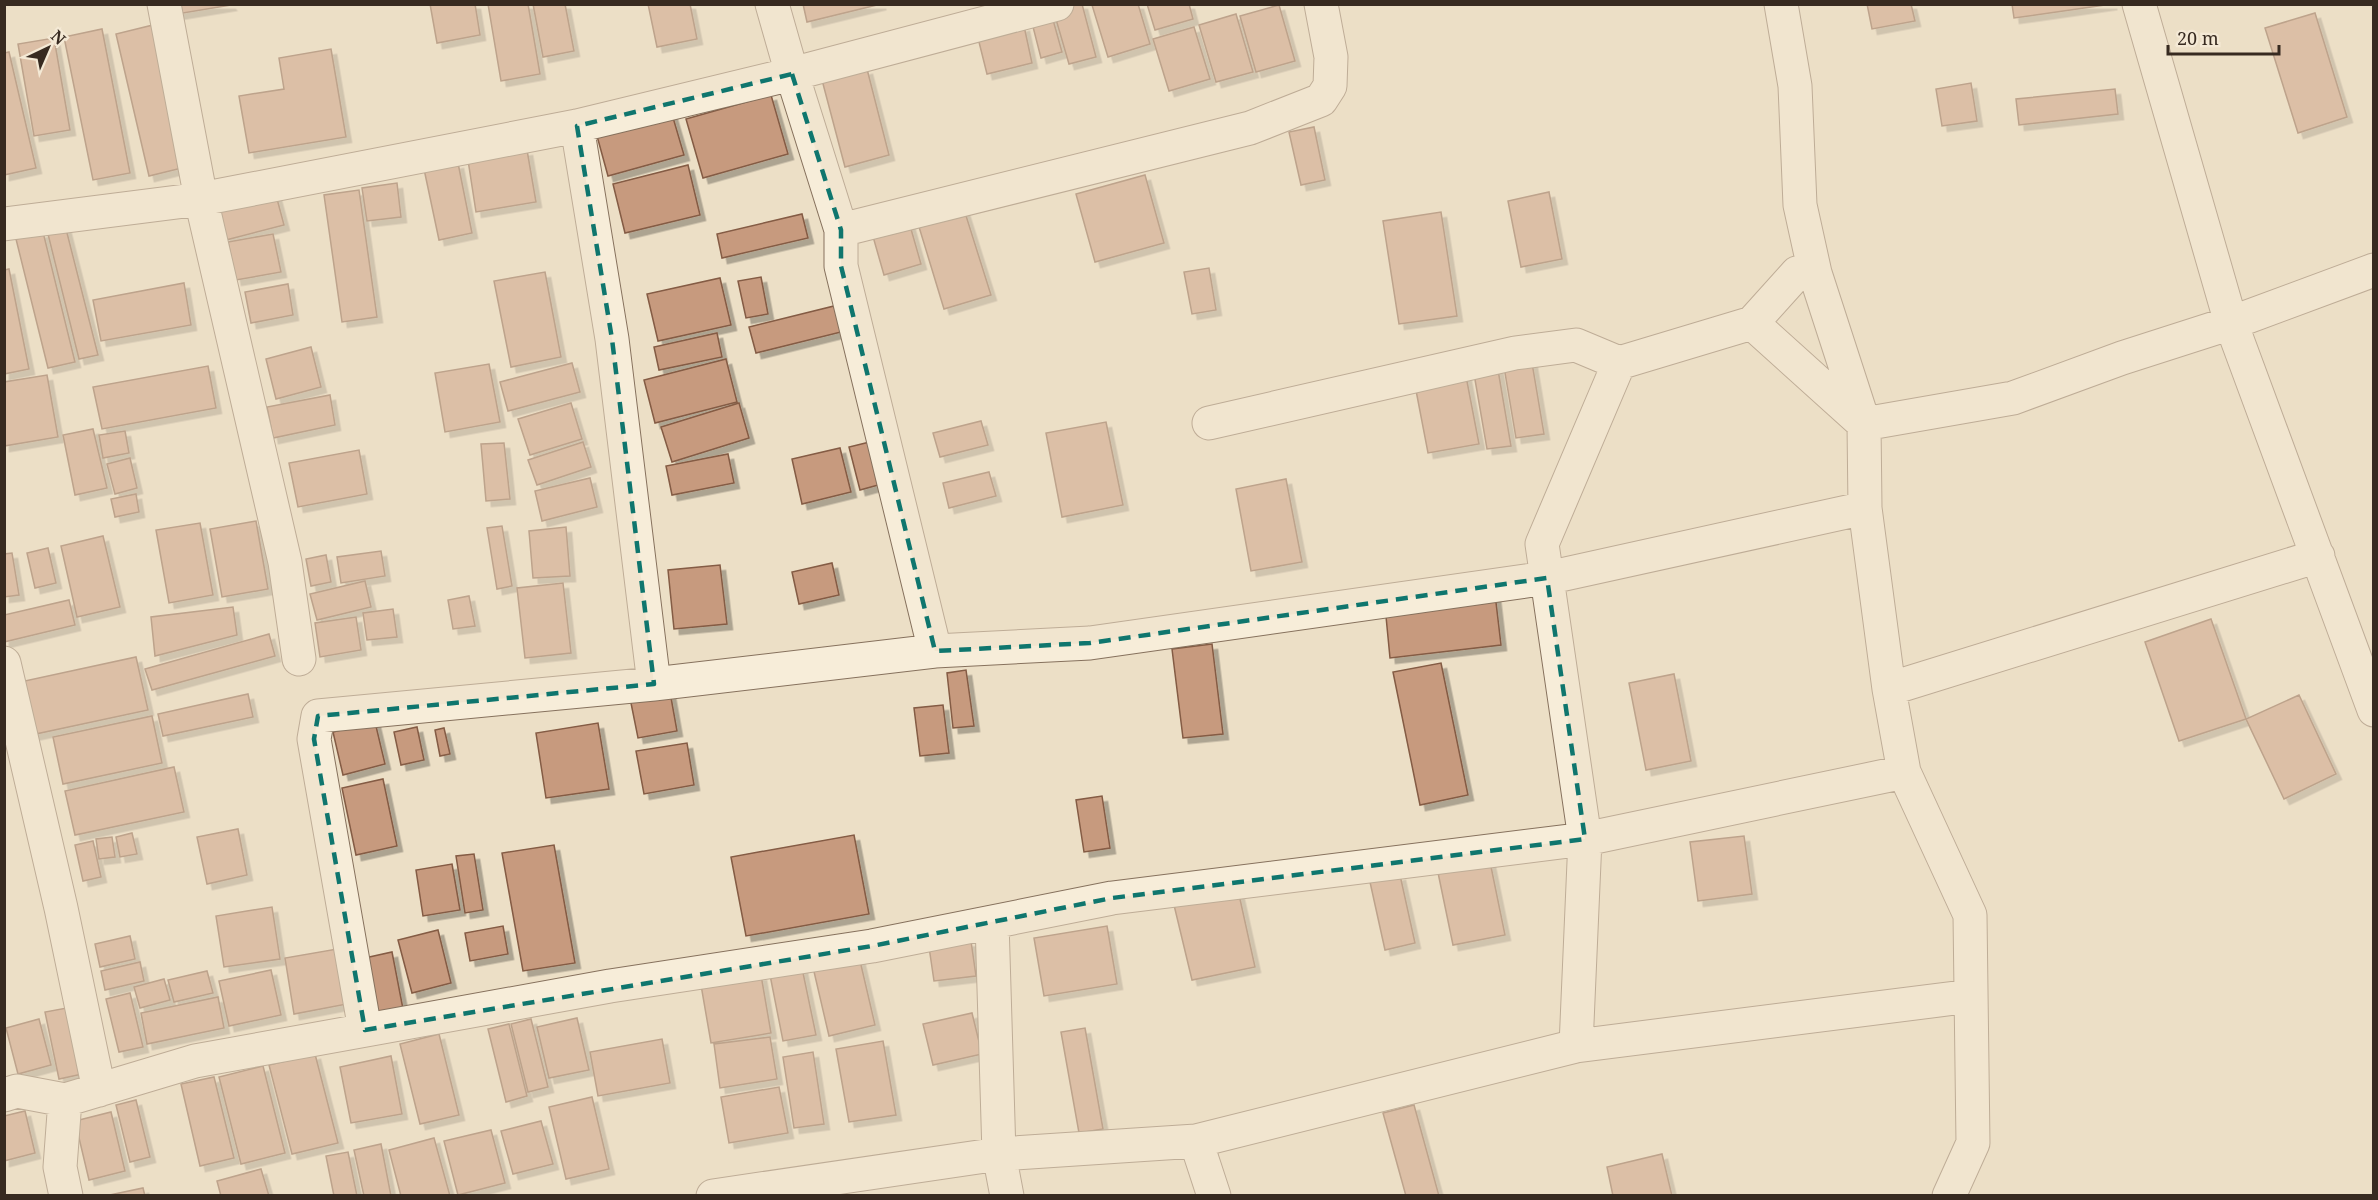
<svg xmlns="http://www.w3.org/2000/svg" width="2378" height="1200" font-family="'Noto Serif',serif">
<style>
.building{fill:#c79a7e;stroke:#845b44;stroke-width:1.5;filter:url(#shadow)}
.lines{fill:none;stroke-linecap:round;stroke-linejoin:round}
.street-casing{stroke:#86715d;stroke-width:35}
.street{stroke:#f7edd9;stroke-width:33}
.marked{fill:none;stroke:#0f766e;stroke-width:4.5;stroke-dasharray:12 8;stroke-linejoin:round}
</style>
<defs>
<filter id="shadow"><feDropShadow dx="5.5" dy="5.5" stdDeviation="0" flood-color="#0004"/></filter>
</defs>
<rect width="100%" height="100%" fill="#ecdfc6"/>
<path class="building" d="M176,4H230L231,5L177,14Z
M430,4H475L480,35L437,43Z
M488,4H528L540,74L501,81Z
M533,4H565L574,51L543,57Z
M648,4H690L697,39L657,47Z
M803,4H881L807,22Z
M1071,4H1082L1096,57L1069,64L1053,9Z
M1138,4L1150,44L1108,57L1092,5Z
M1147,4H1189L1193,19L1155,30Z
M1867,4H1911L1915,21L1872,29Z
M2012,4H2112L2014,18Z
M1279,5L1295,61L1256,72L1240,16Z
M1050,9L1062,52L1041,58L1030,15Z
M2315,13L2347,117L2298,133L2265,28Z
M1236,14L1253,72L1216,82L1199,25Z
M157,24L190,166L149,176L116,34Z
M1024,26L1032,63L987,74L978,38Z
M1194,27L1210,79L1169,91L1153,39Z
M102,29L130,173L93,180L64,37Z
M54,38L70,130L34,136L18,44Z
M331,49L346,137L249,153L239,96L284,89L279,58Z
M9,52L36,168L4,175V53Z
M867,69L889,155L845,167L822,80Z
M1971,83L1977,121L1942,126L1936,89Z
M2115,89L2118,114L2019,125L2016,99Z
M771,95L788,154L703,178L686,119Z
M669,104L684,155L608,176L594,125Z
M1314,127L1325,180L1301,185L1289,132Z
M527,150L536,202L476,212L468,160Z
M458,163L472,233L439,240L424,169Z
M688,165L700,215L625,233L613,184Z
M1145,175L1164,243L1095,262L1076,194Z
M397,183L401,217L367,221L362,188Z
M359,190L377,317L342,322L324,195Z
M1549,192L1562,259L1521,267L1508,201Z
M276,195L284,225L226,240L218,209Z
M962,203L991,295L944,309L916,217Z
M1441,212L1457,316L1399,324L1383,221Z
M802,214L808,238L722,258L717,234Z
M909,222L921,264L884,275L872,233Z
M65,225L98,355L79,359L47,230Z
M43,232L75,362L48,368L16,239Z
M273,234L281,272L236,280L228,242Z
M1209,268L1216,310L1192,314L1184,272Z
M9,269L29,369L4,374V270Z
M545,272L561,357L511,367L494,281Z
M761,277L768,314L746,318L738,281Z
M720,278L731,325L658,341L647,294Z
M184,283L191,325L101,341L93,300Z
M288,284L293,315L251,323L245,292Z
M834,306L841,332L756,353L749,327Z
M717,333L722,357L659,370L654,347Z
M311,347L321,387L276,399L266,359Z
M1531,357L1544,434L1516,438L1503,361Z
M726,359L737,402L655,423L644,380Z
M572,363L580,392L508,411L500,382Z
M489,364L500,422L445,432L435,373Z
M1497,364L1511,446L1487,449L1473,368Z
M208,366L216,408L102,429L93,387Z
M1465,371L1479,444L1428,453L1414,380Z
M47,375L58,437L4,446V382Z
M330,395L335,425L273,438L267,407Z
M571,403L582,439L530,455L518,419Z
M739,403L749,438L672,462L661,427Z
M981,421L988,445L940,457L933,433Z
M1106,422L1123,505L1062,517L1046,433Z
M93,429L107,488L75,495L63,435Z
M125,431L129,453L103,458L99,435Z
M878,440L889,482L860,490L849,447Z
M583,442L591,467L537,485L528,460Z
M504,443L510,499L486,501L481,444Z
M840,448L851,492L802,504L792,459Z
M359,450L367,494L298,507L289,463Z
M728,454L734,483L672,495L666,466Z
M130,458L137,488L115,494L107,464Z
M989,472L996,496L949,508L943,483Z
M590,478L597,507L542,521L535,491Z
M1286,479L1302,562L1251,571L1236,489Z
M136,494L139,512L115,517L111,499Z
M256,521L268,589L222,597L210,529Z
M200,523L213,595L169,603L156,530Z
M502,526L512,586L497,589L487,528Z
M566,527L570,576L533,578L529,531Z
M103,536L120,607L77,617L61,546Z
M48,548L56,583L35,588L27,553Z
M381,551L385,576L341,583L337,557Z
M12,553L19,595L4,597V554Z
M326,555L331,582L311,586L306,559Z
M832,563L839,595L799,604L792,572Z
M720,565L727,624L674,629L668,570Z
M365,581L371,607L317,620L310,594Z
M563,583L571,653L525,658L517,588Z
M1495,594L1501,645L1390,658L1385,606Z
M469,596L475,626L453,629L448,600Z
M69,600L75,625L4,642V615Z
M233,607L237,635L155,656L151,617Z
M393,609L397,637L367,640L363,613Z
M356,617L361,650L320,657L315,623Z
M2211,619L2246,719L2179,741L2145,642Z
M269,634L275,656L152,690L145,669Z
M1212,644L1223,734L1183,738L1172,649Z
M136,657L148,710L31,735L20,682Z
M1441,663L1468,795L1420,805L1393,672Z
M966,670L974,726L953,728L947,673Z
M1674,674L1691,761L1646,770L1629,683Z
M670,692L677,731L638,738L630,698Z
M248,694L253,717L163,736L158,714Z
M2299,695L2336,774L2284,799L2246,719Z
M943,705L949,753L920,756L914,708Z
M152,716L162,763L63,784L53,737Z
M375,722L385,764L343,775L333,732Z
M598,723L609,789L546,798L536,733Z
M417,727L424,760L401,765L394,732Z
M444,728L450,754L440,756L435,730Z
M687,743L694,785L644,794L636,751Z
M174,767L184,812L75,835L65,791Z
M383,779L397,846L356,855L342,788Z
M1102,796L1110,848L1084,852L1076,800Z
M238,829L247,875L207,884L197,837Z
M132,833L137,854L120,857L116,837Z
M854,835L869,914L746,936L731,857Z
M1744,836L1752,894L1698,901L1690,842Z
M112,837L115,857L99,859L96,839Z
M93,841L101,877L83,881L75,845Z
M554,845L575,963L523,971L502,853Z
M1488,852L1505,935L1453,945L1436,863Z
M474,854L483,910L465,913L456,856Z
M452,864L460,910L423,916L416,870Z
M1400,875L1415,943L1385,950L1370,882Z
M1238,890L1255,967L1192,980L1174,905Z
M272,907L280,959L224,967L216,916Z
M503,926L508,954L470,961L465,933Z
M1107,926L1117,984L1044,996L1034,938Z
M438,930L451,983L412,993L398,940Z
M130,936L135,959L100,967L95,944Z
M971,941L976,976L934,981L929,947Z
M337,949L347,1004L294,1014L285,958Z
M392,952L403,1009L362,1017L351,961Z
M858,952L875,1025L829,1036L812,963Z
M140,962L144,981L105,990L101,971Z
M802,968L816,1035L783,1041L770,975Z
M271,970L281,1015L229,1026L219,981Z
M207,971L213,993L174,1002L168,980Z
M761,975L771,1033L711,1043L701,985Z
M164,979L170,1000L140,1008L134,987Z
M130,993L143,1047L119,1052L106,999Z
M218,997L224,1028L147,1044L141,1013Z
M72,1007L87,1073L59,1079L45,1012Z
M972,1013L982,1054L933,1065L923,1024Z
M577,1018L589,1070L549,1078L537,1027Z
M39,1019L51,1065L18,1074L6,1028Z
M531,1019L548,1087L528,1092L511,1024Z
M509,1024L527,1096L506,1102L488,1029Z
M1085,1028L1103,1129L1079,1133L1061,1032Z
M439,1034L459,1115L420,1124L400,1044Z
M770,1037L777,1079L720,1088L714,1044Z
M662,1039L670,1083L598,1096L590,1052Z
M883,1041L896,1115L849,1122L836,1049Z
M813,1052L824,1124L794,1128L783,1057Z
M315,1054L338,1143L292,1154L269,1065Z
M391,1056L402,1114L351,1123L340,1067Z
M263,1066L285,1153L241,1164L219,1077Z
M214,1077L234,1158L200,1166L181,1084Z
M779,1087L788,1133L729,1143L721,1097Z
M592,1097L609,1169L566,1179L549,1107Z
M136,1100L150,1157L130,1162L116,1105Z
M1414,1105L1439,1196H1406L1383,1113Z
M25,1111L35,1153L4,1161V1116Z
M111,1112L125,1171L89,1180L75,1121Z
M541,1121L553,1164L513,1174L501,1131Z
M491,1130L505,1183L458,1195L444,1141Z
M434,1138L450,1196H401L389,1150Z
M381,1144L391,1196H364L354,1150Z
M348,1152L357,1196H334L326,1156Z
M1662,1154L1672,1196H1613L1607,1167Z
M261,1169L269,1196H221L217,1181Z
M143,1188L145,1196H105Z"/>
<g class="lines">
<defs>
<path id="street" d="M164,4L201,199L285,562L299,659
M1057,4L792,74L841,230V266L935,651L1090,643L1547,578L1865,508
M2139,4L2231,323L2374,710
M577,126L612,339L654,684
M4,224L201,199L577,126L792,74L772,4
M841,230L1250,128L1321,100L1330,86L1331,57L1321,4
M1815,273L1864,424L2013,398L2122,358L2231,323L2374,270
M1752,323L1797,273H1815L1800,205L1795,86L1781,4
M1209,423L1515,353L1576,345L1619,363
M4,663L61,908L99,1090
M1889,689L2318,556
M992,922L999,1154L1007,1196
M365,1030L314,739L318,716L654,684L935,651
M1576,1046L1971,996
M4,1095L17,1091L65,1100L195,1061L610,986L872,946L1112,898L1585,839L1542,544L1619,363L1752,323L1864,424L1865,508L1889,689L1904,772L1970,915L1973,1143L1949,1196
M65,1100L60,1167L66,1196
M713,1196L999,1154L1196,1141
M1214,1196L1196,1141L1576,1046L1585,839L1904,772"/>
</defs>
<use href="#street" class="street-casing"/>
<use href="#street" class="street"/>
</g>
<path d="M0 0H2378V1200H0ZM792,74L841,230V266L935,651L1090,643L1547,578L1585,839L1112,898L872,946L365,1030L314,739L318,716L654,684L612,339L577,126Z" fill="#ecdfc6" fill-opacity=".55" fill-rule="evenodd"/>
<path class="marked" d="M792,74L841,230V266L935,651L1090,643L1547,578L1585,839L1112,898L872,946L365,1030L314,739L318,716L654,684L612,339L577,126Z"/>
<rect width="2378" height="1200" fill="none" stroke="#372a20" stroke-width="12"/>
<g transform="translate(48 48) rotate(44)" stroke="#f4e9d5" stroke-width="4.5" paint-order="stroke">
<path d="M0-4.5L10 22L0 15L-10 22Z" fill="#372a20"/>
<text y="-9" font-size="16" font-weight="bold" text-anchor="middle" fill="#372a20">N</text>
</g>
<path d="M2168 45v9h111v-9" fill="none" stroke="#372a20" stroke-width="3"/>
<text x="2177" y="45" font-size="18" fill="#372a20" stroke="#f4e9d5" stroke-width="4.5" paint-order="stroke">20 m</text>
</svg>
